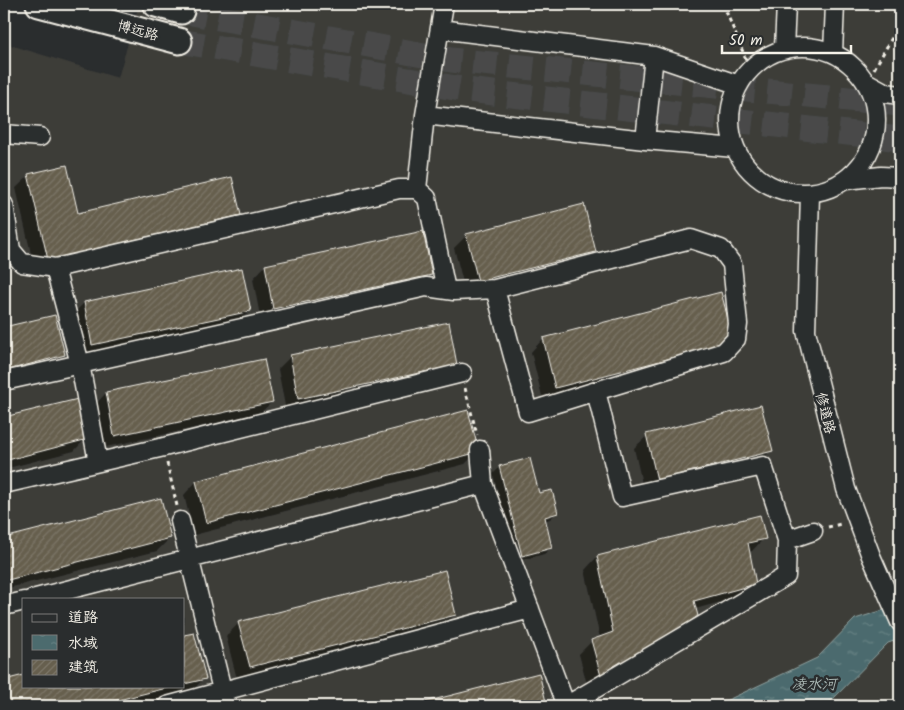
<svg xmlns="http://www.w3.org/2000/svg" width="904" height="710" font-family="Kalam,'LXGW WenKai TC',sans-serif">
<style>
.built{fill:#3c3c38;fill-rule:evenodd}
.water{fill:url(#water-ripples);stroke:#8fa19f}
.shadow{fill:#0007}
.building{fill:url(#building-hatch);stroke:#f4f1e8}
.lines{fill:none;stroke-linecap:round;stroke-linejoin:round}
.secondary-tunnel{stroke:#484a4a;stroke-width:25;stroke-dasharray:25 12;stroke-linecap:butt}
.street-casing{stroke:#f4f1e8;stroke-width:21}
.secondary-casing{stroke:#f4f1e8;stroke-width:29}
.path{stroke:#f4f1e8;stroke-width:3;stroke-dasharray:4 4;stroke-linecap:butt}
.street{stroke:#2a2d2e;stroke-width:18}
.secondary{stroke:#2a2d2e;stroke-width:25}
.labels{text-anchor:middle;stroke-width:5;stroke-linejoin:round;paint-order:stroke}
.street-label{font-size:14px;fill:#f4f1e8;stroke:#2a2d2e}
.water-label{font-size:15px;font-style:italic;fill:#a8b5b1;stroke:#2a2d2e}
</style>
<defs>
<pattern id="water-ripples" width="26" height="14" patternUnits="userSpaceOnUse" patternTransform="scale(1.25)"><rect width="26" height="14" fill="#4c6b6e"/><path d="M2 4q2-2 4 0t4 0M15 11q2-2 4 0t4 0" fill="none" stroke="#668183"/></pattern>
<pattern id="building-hatch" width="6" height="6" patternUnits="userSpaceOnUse" patternTransform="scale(1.25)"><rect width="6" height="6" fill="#665f4e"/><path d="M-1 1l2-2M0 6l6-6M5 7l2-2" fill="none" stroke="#7c7668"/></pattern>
</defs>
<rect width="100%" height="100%" fill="#2a2d2e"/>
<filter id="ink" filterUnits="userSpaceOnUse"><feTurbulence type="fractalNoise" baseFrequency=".02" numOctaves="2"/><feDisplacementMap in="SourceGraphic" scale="10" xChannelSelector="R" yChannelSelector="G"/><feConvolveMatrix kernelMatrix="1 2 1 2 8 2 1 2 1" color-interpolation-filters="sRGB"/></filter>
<g filter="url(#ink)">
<path class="built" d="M139,4H900V706H4V43L118,78ZM24,599H184V686H24Z"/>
<path class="water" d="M900,605V639L888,643L832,700L816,706H715L817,658L855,619Z"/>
<path class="shadow" d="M29,176L77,214L239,215L227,227L35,271L16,188Z
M467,235L594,251L582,264L466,293L454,248Z
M265,266L430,275L418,287L261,321L253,279Z
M720,294L733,341L543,400L531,352L543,339Z
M84,303L250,311L237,324L79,357L72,315Z
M54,316L63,354L51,367L4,379V329Z
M291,356L456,365L443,377L286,411L278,369Z
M106,393L272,402L259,414L101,448L94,406Z
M77,400L86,438L74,451L4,469V418Z
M467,412L477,452L465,464L194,535L184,495L196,482Z
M647,436L771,450L759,463L644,492L634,448Z
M500,467L538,494L556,513L550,519L544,521L551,548L544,554L515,562L493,474Z
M160,499L170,538L157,551L4,589V539Z
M764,538L752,551L748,552L755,584L742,596L695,609L696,615L683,628L588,688L579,654L592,641L600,638L585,570L597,557Z
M455,615L442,627L237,679L226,636L239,623Z
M194,634L204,678L192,691L130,706H4V681L24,676V686H184V636Z
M538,675L546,706H414Z"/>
<path class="building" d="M67,165L78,213L232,177L241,215L48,260L28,174Z
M584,204L596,252L478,281L466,234Z
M423,231L432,275L273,309L265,265Z
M242,268L251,311L92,345L84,302Z
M721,292L734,342L555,388L543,338Z
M55,315L65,355L4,371V327Z
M449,322L457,365L298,399L290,355Z
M264,359L273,402L114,436L106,392Z
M78,399L88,439L4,461V417Z
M761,405L773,451L657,480L646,434Z
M468,410L479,452L206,523L196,481Z
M530,458L539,493L552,490L558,513L545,517L552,548L522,556L499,466Z
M161,498L171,538L4,581V538Z
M760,515L766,539L748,543L756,584L694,601L698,616L677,631L601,676L591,640L613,632L597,556Z
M445,570L456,615L250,667L238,622Z
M194,633L206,679L184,684V635Z
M539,673L547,706H409Z
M24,675V686H175L94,706H4V680Z"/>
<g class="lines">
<path class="secondary-tunnel" d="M181,11L451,60L900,104
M179,41L467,90L900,139"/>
<defs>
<path id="street" d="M440,29L654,56L739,85
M730 120a73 73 0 1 1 146 0a73 73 0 1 1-146 0Z
M784,49L786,4
M833,53L835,4
M866,82L886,93L900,95
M425,115L645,140L735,148
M4,134L40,137
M645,140L654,56
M846,180L881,176L900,177
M417,189L425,115L444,4
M810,194L806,331L846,489L871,556L900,622
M4,205L11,250L22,263L55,268
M4,381L426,287L454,291L495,289
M596,391L528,412L495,289L691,239L721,249L732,264L738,324L736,339L724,352L596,391L622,497L763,466L787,540
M480,450L483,484
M98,462L80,364L55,268L399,189H417L427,198L446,290
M4,484L164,447L462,373
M180,521L226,706
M32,599L483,484L566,706
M4,606L24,601
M167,706L530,609
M566,706L786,576L787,540L813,531"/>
<path id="secondary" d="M39,4L179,41
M156,4L181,11"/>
</defs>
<use href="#street" class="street-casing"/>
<use href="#secondary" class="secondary-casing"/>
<path class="path" d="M723,4L750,69
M874,69L900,24
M465,388L477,435
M167,463L177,506
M828,527L841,524"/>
<use href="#street" class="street"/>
<use href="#secondary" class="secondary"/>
</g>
</g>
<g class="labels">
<g class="street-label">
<text transform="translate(138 30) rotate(15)" y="5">博远路</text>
<text transform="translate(826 413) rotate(76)" y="5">修遠路</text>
</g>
<g class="water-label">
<text x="814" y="689">凌水河</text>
</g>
</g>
<rect width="904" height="710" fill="none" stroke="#2a2d2e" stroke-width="20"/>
<rect x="10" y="10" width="884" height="690" fill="none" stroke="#f4f1e8" stroke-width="2" filter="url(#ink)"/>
<rect x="22" y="598" width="162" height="90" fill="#2a2d2e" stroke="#7b7b78"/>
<rect x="32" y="614" width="25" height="8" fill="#2a2d2e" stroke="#7b7b78"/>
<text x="68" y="622" font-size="15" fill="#f4f1e8">道路</text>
<rect x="32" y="635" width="25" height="15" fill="url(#water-ripples)" stroke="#7b7b78"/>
<text x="68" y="648" font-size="15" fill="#f4f1e8">水域</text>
<rect x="32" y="660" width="25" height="15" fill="url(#building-hatch)" stroke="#7b7b78"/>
<text x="68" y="672" font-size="15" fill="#f4f1e8">建筑</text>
<path d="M722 45v8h129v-8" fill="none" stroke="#f4f1e8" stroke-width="2.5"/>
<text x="729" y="45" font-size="15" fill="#f4f1e8" stroke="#2a2d2e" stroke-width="4" paint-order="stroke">50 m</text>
</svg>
